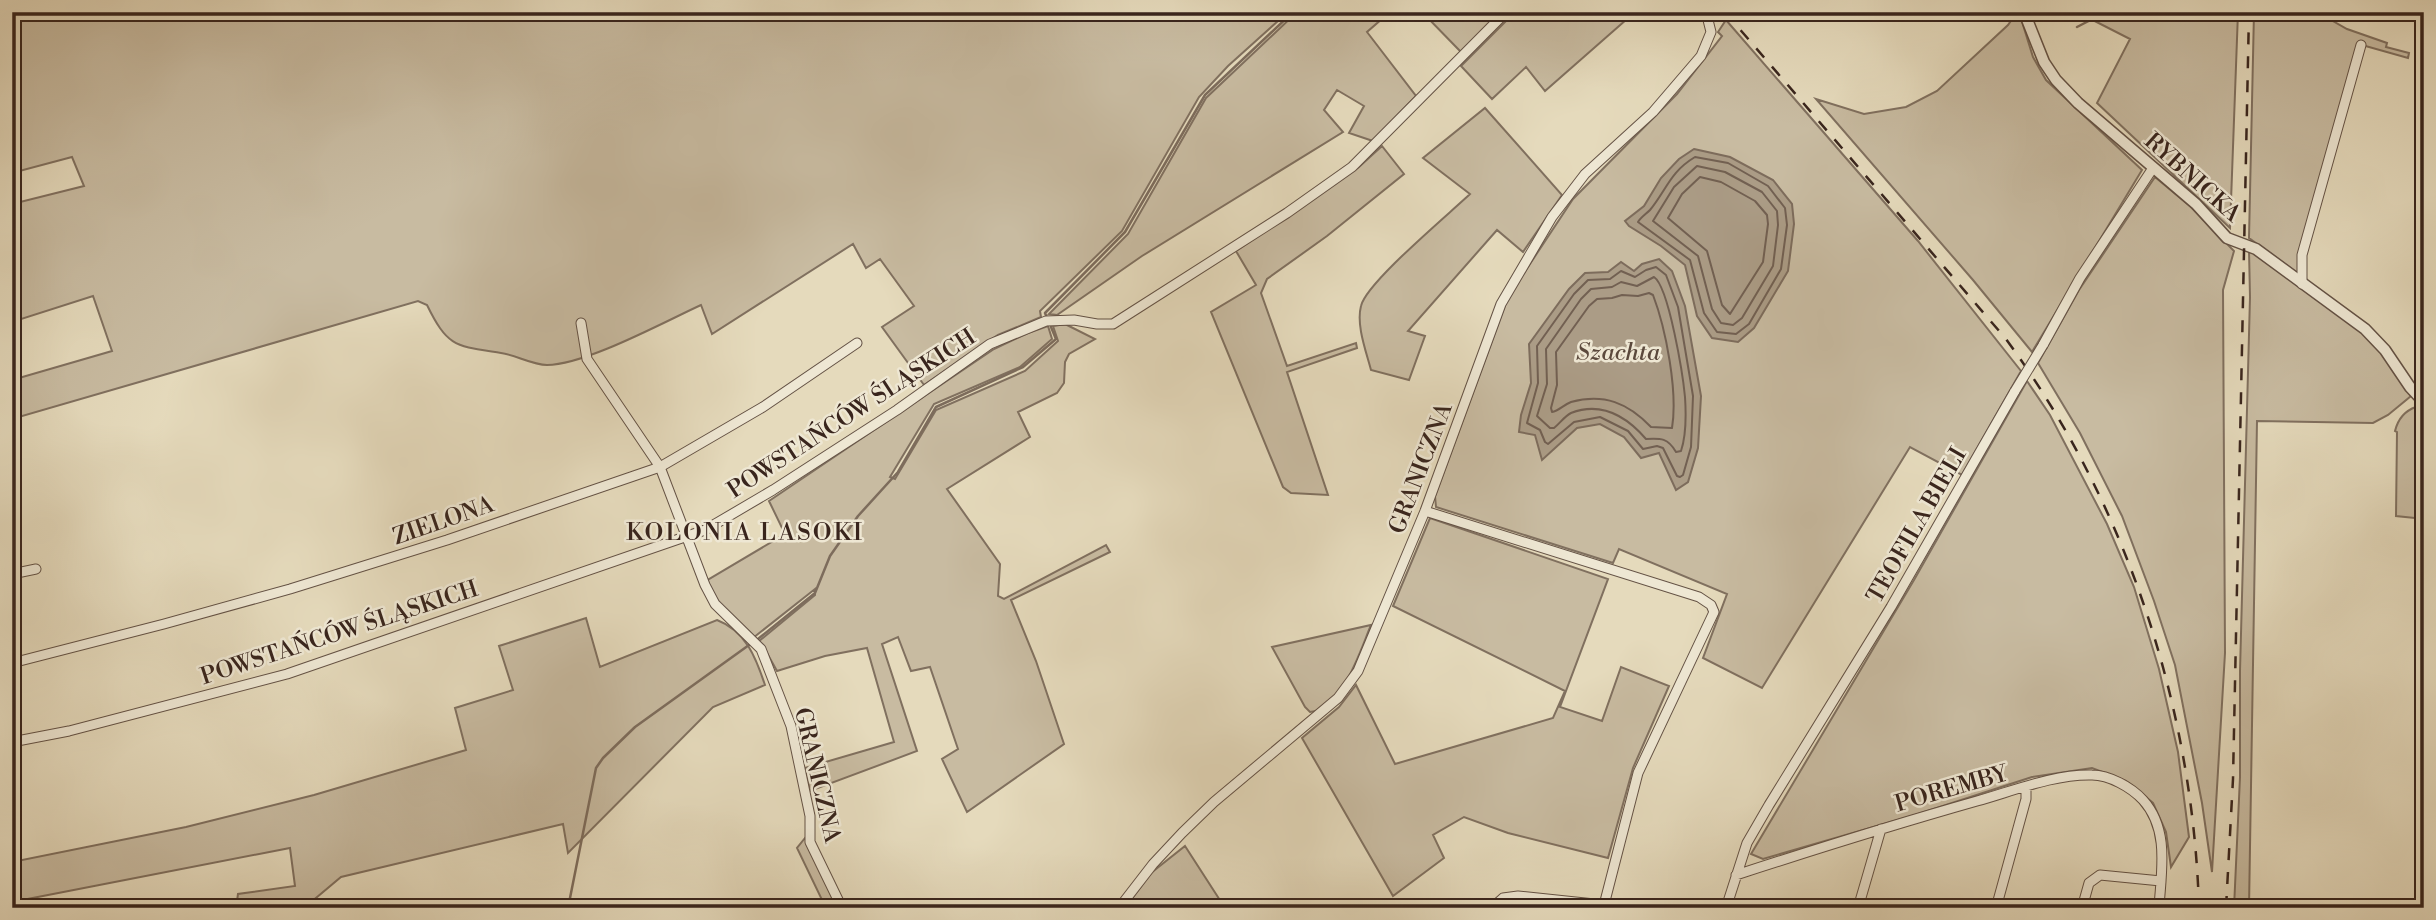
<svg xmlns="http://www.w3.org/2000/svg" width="2436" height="920" font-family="'Libre Bodoni',serif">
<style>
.green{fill:#c8bba1;stroke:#80705f;stroke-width:2}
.water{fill:#ab9c86;stroke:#7d6c5c;stroke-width:2}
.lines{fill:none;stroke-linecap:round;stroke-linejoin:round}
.shore{stroke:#726052;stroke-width:2}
.stream{stroke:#7d6c5c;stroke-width:2.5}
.minor-casing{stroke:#645245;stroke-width:11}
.tertiary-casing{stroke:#645245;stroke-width:13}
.minor{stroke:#eee7d3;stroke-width:9}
.tertiary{stroke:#eee7d3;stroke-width:10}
.rail{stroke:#39251d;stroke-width:2.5;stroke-dasharray:12 12;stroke-linecap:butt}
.minor-bridge-casing{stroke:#645245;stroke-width:11;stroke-linecap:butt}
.minor-bridge{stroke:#eee7d3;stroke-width:9}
.labels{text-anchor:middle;stroke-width:5;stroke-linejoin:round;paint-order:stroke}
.street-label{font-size:23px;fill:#39251d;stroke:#eee7d3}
.water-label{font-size:24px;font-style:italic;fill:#5b493c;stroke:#eee7d3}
.neighbourhood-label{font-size:24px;letter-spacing:2px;fill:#39251d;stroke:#eee7d3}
</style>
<rect width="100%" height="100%" fill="#e5dabc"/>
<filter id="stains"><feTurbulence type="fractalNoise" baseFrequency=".00286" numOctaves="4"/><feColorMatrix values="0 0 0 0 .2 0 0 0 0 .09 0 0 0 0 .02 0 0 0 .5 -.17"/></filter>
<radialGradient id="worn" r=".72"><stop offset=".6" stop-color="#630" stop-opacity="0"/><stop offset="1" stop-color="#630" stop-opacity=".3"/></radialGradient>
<path class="green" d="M12,12H1288L1228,66L1199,97L1122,231L1040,311L1041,317L998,335L924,385L882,327L914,306L880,259L866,268L853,244L712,334L701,305C664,322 585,365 547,365C532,365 516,355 501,353C456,346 448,348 427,305L418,301L12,419V380L112,351L93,296L12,322V204L84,186L72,157L12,173Z
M1297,12H1390L1367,32L1416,96L1373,141L1349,133L1364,106L1337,90L1324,110L1343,132L1142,256L1057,315L1049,314L1128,234L1206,98Z
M1422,12H1503L1461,52Z
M1515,12H1635L1545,91L1526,67L1492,99L1461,66Z
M2017,12H2019L2033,57L2046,80L2142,170L2032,352L1973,280L1816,99L1864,114L1906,107L1937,91L2008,25Z
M2077,12H2238L2230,228L2097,103L2130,39Z
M2254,12H2317L2347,29L2387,43L2386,47L2409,53L2408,58L2362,45L2300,275L2249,238Z
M1726,20L1918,241L2021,371L1962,475L1910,447L1762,688L1703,658L1727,594L1619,549L1613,563L1436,507L1435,496L1508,297L1573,199L1677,94L1722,36L1718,32Z
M1485,108L1562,195L1523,252L1497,230L1408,331L1425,336L1409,380L1371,370C1366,351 1356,325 1361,306C1366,283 1449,214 1470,194L1423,158Z
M1382,146L1404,174L1327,236L1267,279L1261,293L1287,366L1356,343L1357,348L1287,372L1328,495L1291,493L1283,487L1211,312L1256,285L1236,251L1359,167Z
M2155,177L2191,207L2234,251L2223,290L2225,653L2212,872L2202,803L2175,665L2154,601L2122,516L2080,433L2038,363L2079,290Z
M2249,250L2368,337L2384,355L2411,396L2388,415L2373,423L2257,421L2249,908H2234L2240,777V671L2250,297Z
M1065,324L1095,339L1069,354L1065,362L1064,383L1057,393L1018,412L1030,437L947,489L1000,564L998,596L1004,599L1106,545L1110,552L1011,600L1036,661L1064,744L967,812L942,759L958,749L930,667L911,671L898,637L882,644L917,751L810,791L805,768L894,742L867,648L825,656L777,671L767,653L758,642L815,595V589L753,638L717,602L706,581L785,534L769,501L994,349L1028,333L1048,326L1052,339L1020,367L934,404L890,477L895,479L936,410L1025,371L1058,341L1053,326Z
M2027,381L2050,415L2107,524L2134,587L2159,669L2178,752L2189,837L2171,867L2166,832L2153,803L2126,781L2092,768L2032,777L1915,815L1763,859L1751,854L1914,580Z
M2416,407L2424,408V519L2396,516L2397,432L2395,431C2398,419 2404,411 2416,407Z
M1430,518L1608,579L1560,707L1602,721L1621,667L1669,686L1633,768L1608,858L1508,833L1464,817L1433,835L1444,858L1393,896L1302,738L1339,707L1356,685L1395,764L1553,718L1565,691L1393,606Z
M586,618L600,667L717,620C746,631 756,658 765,685L713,707L568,853L563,824L341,877L304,908H236L238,894L295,886L290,848L12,902V862L186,827L314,795L466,750L455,708L513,690L499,646Z
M1371,625C1360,651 1343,708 1310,712L1305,707L1272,647Z
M805,838L839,908H821L825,906L797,848Z
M1185,846L1225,908H1125L1151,873Z"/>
<path class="water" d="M1694,149L1730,157L1773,180L1792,204L1794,224L1788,271L1754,328L1738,342L1712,338L1697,316L1685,265L1661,246L1629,226L1625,221L1644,206L1661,178L1679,159Z
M1659,259L1672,271L1685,306L1701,396L1698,448L1688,482L1676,490L1659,453L1641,458L1624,437L1600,424L1577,428L1542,460L1535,435L1519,432L1521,415L1531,383L1529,344L1569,289L1585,273L1608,272L1621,262L1634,271L1642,264Z"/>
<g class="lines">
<path class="shore" d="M1695,157L1728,163L1768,186L1785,208L1787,225L1781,269L1749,324L1736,334L1717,332L1704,313L1690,260L1638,222C1641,217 1646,214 1650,210C1667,189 1670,172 1695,157Z
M1697,166L1725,172L1762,192L1777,211L1778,225L1773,266L1742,318L1733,325L1721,323L1712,309L1698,256L1653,221L1674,187Z
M1700,177L1721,182L1755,201L1767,215L1768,224L1763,262L1730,314L1722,305L1707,251L1668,218L1682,194Z
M1656,267L1666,275L1678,307L1693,396L1691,447L1683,475L1680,477L1677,476L1663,448L1657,446L1643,449L1628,431L1600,417L1574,422L1548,444L1545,442L1540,430L1527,423L1538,383L1537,346L1574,294L1588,280L1610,279L1621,271L1635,277L1646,270Z
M1654,277C1669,287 1683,376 1685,397C1686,412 1686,436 1681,451L1676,452C1668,438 1661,438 1646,439C1627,417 1602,401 1571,413C1565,416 1560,423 1554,428H1550L1537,416L1547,384L1546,349L1581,299L1591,289L1612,287L1621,282L1637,286Z
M1649,293L1653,295C1666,329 1678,392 1672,428L1651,427C1628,403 1604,393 1571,402C1563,405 1559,411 1552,412L1551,408L1557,385L1556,352L1589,306L1597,299L1612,298L1622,295L1638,296Z"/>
<path class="stream" d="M2077,27L2106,12
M1047,318L1045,313L1125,232L1205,95L1293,12
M758,639L815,593L830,556L858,516L898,472L936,407L1023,367L1056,339L1051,327
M568,908L596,768L603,758L635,727L749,645"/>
<defs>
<path id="minor" d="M2302,284V255L2361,45
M581,323L587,359L660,467L705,585L715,604L761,649L791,726L810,816V842L842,908
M2043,345L2080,278L2153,168
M1425,511L1699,597L1711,605L1714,612L1638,773L1604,905
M12,574L36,569
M12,663L164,624L290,589L447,540L660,467L763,407L857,343
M12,742L69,731L287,674L705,530L773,490L897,410L990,344L1046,321L1074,320L1097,324H1113L1287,213L1352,167L1506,12
M1736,875C1816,849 1896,824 1977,801C2013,791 2054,774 2092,775C2109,775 2131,787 2143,800C2170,830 2161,872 2159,908
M1119,908L1153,864L1182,833L1214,802L1338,698L1358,671L1425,511L1501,304L1552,217L1585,174L1653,112L1701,56L1711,32L1706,12
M1492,908L1503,898L1518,896L1604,905L1716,908
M1726,908L1747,843L1769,805L1891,607L2015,391
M1858,908L1881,829
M1996,908L2026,799V787
M2082,908L2089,883L2100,875L2161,881"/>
<path id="tertiary" d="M2024,12L2044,62L2056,80L2078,103L2196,204L2227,238L2256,249L2365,329L2385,350L2410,387L2424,402"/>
</defs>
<use href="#minor" class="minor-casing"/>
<use href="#tertiary" class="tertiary-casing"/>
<use href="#minor" class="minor"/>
<use href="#tertiary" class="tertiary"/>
<path class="rail" d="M1725,12L2006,339C2126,502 2193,706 2199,908
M2226,908L2233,779L2249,12"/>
<defs>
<path id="minor-bridge" d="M2015,391L2043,345"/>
</defs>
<use href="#minor-bridge" class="minor-bridge-casing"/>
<use href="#minor-bridge" class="minor-bridge"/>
</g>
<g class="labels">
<g class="street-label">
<text transform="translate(2193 177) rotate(42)" y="8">RYBNICKA</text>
<text transform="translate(851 413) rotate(-33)" y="8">POWSTAŃCÓW ŚLĄSKICH</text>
<text transform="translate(1420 468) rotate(-69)" y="8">GRANICZNA</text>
<text transform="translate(443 520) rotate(-19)" y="8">ZIELONA</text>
<text transform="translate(1916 525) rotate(-60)" y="8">TEOFILA BIELI</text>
<text transform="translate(339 632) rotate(-18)" y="8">POWSTAŃCÓW ŚLĄSKICH</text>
<text transform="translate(818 775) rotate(77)" y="8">GRANICZNA</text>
<text transform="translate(1951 788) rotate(-16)" y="8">POREMBY</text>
</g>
<g class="water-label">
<text x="1618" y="360">Szachta</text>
</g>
<g class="neighbourhood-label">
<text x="745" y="540">KOLONIA LASOKI</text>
</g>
</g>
<rect width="2436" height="920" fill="none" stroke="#e5dabc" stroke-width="42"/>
<rect x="14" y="14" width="2408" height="892" fill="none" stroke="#39251d" stroke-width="3.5"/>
<rect x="21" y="21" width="2394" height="878" fill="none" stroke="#39251d" stroke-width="2"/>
<rect width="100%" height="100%" filter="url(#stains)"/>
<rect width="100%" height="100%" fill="url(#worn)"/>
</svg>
